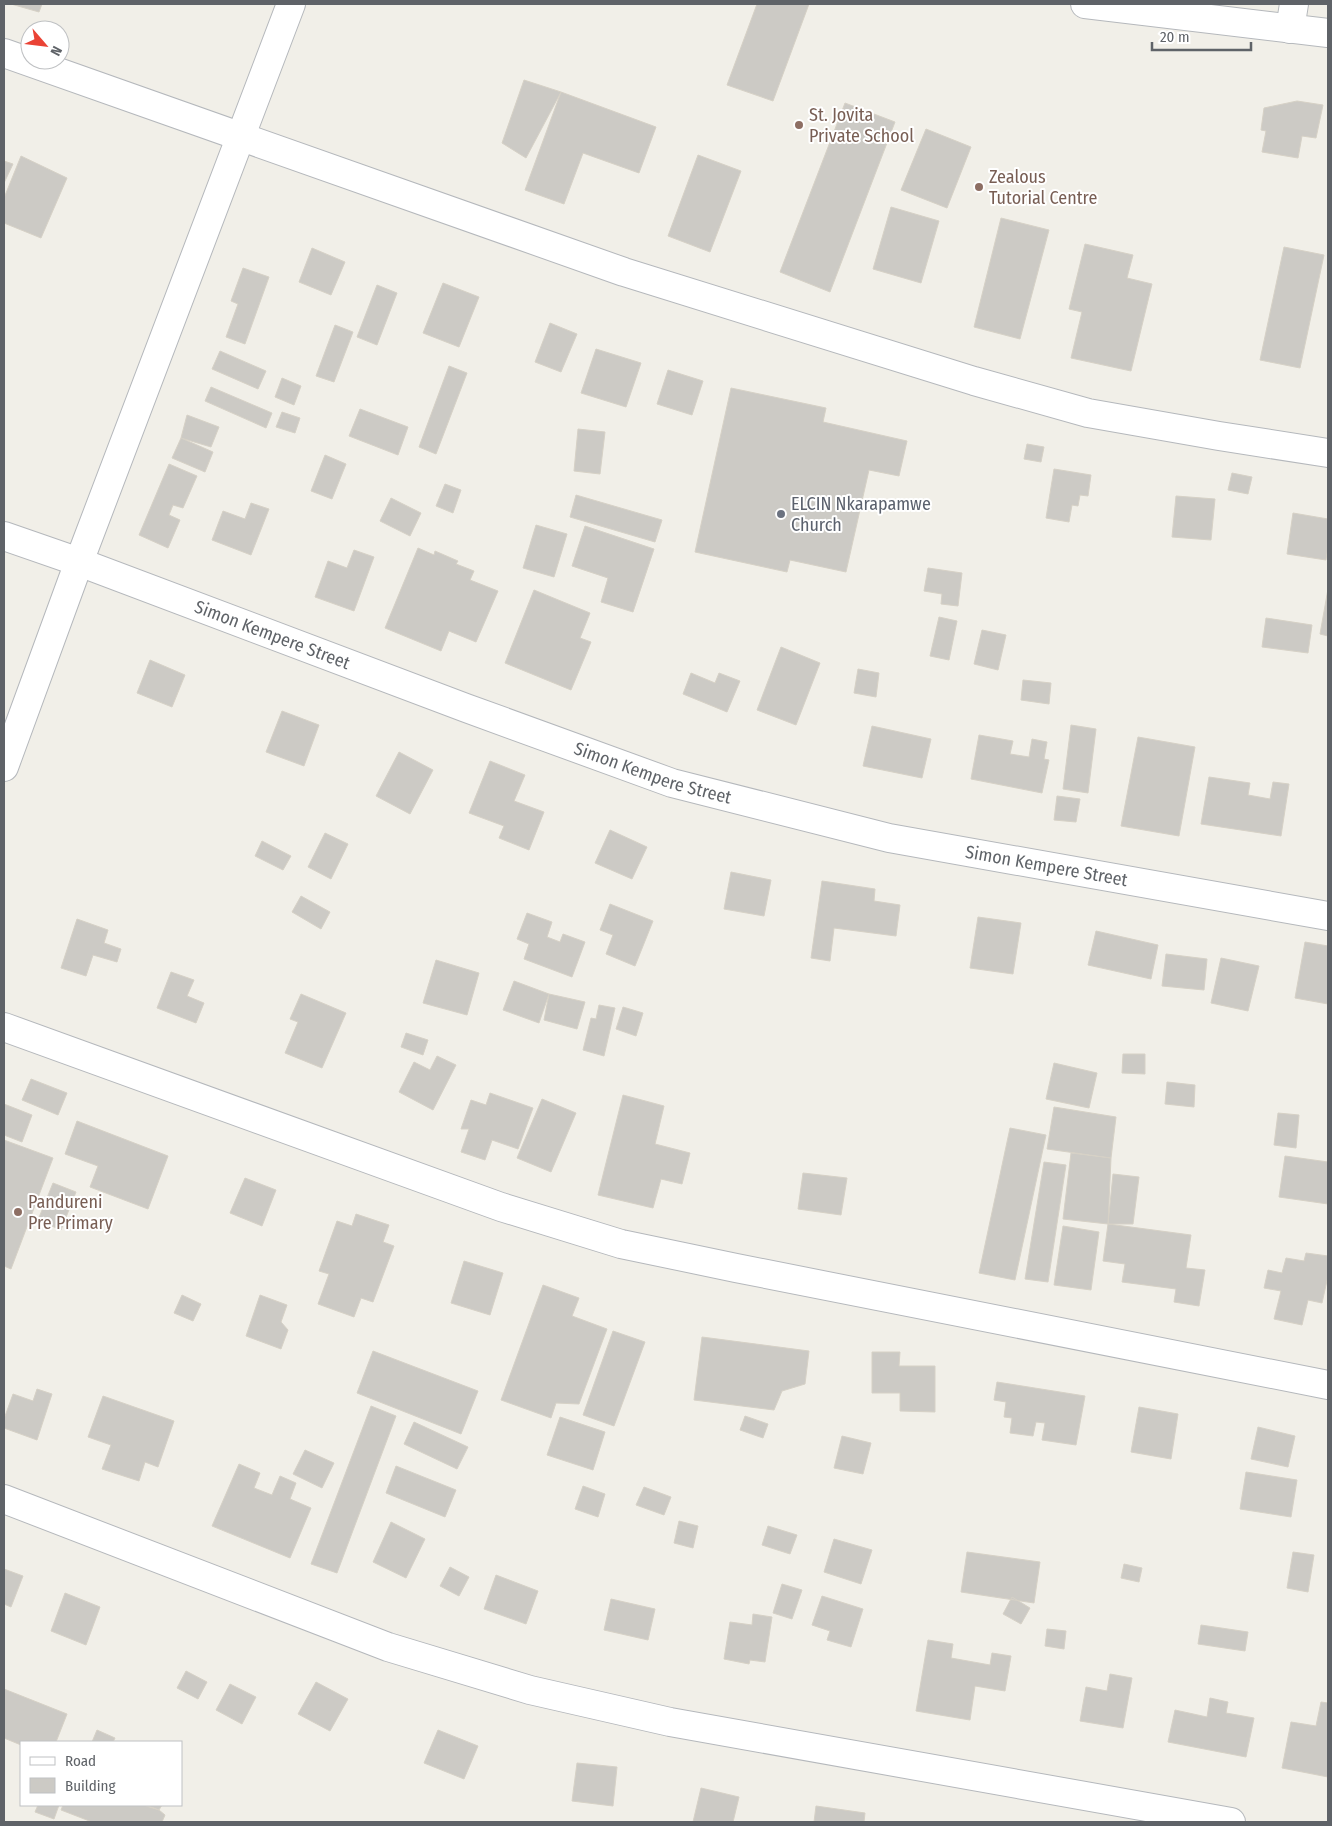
<svg xmlns="http://www.w3.org/2000/svg" width="1332" height="1826" font-family="'Fira Sans Condensed',sans-serif">
<style>
.building{fill:#cccac5;stroke:#d6d1c6}
.lines{fill:none;stroke-linecap:round;stroke-linejoin:round}
.street-casing{stroke:#b5b8bc;stroke-width:30}
.street{stroke:#fff;stroke-width:28}
.education-dot{fill:#8d6e63;stroke:#fff;stroke-width:2}
.worship-dot{fill:#6b7280;stroke:#fff;stroke-width:2}
.labels{text-anchor:middle;stroke-width:4;stroke-linejoin:round;paint-order:stroke}
.education-label{font-size:18px;fill:#785e54;stroke:#fff;text-anchor:start}
.worship-label{font-size:18px;fill:#5b616d;stroke:#fff;text-anchor:start}
.street-label{font-size:18px;fill:#5f6368;stroke:#fff}
</style>
<rect width="100%" height="100%" fill="#f1efe8"/>
<path class="building" d="M11,4H42L39,12Z
M757,4H809L773,101L727,85Z
M524,80L561,92L526,158L502,143Z
M561,92L656,127L639,173L583,153L564,204L525,190Z
M1297,101L1323,105L1316,138L1302,136L1298,158L1262,152L1266,131L1261,130L1264,108Z
M845,103L895,122L830,292L780,272Z
M926,129L971,147L947,208L901,190Z
M698,155L741,171L710,252L668,236Z
M21,156L67,178L41,238L4,223V198Z
M4,161L13,164L4,183Z
M891,207L939,221L921,283L873,269Z
M1001,218L1049,230L1020,339L974,327Z
M1085,244L1133,255L1127,278L1152,284L1131,371L1071,358L1082,312L1069,309Z
M1284,247L1324,255L1300,368L1260,360Z
M312,248L345,262L331,295L299,282Z
M243,268L269,277L245,344L226,337L238,304L231,301Z
M443,283L479,297L459,347L423,333Z
M377,285L397,293L377,345L357,337Z
M550,323L577,334L561,372L535,362Z
M335,325L353,332L334,382L316,376Z
M596,349L641,363L626,407L581,393Z
M220,351L266,371L258,389L212,369Z
M449,366L467,373L436,454L419,447Z
M668,370L703,381L692,415L657,404Z
M282,378L301,386L294,405L275,397Z
M211,387L272,413L266,428L205,401Z
M731,388L826,408L823,422L907,441L899,476L869,470L846,572L790,560L787,572L695,552Z
M360,409L408,427L398,455L349,436Z
M282,412L300,418L295,433L276,427Z
M187,415L219,427L211,447L181,438Z
M578,429L605,432L600,474L574,471Z
M181,438L213,452L205,472L172,458Z
M1027,444L1044,447L1041,462L1024,459Z
M325,455L346,464L332,499L311,491Z
M169,464L197,476L183,508L173,505L169,515L180,520L168,548L139,535Z
M1054,469L1091,475L1088,496L1080,495L1078,506L1072,505L1069,522L1046,518Z
M1232,473L1252,477L1248,494L1228,490Z
M445,484L461,490L453,513L436,506Z
M576,495L662,520L655,542L570,517Z
M1176,496L1215,499L1211,540L1172,537Z
M391,498L421,513L410,536L380,521Z
M251,503L269,509L251,555L212,540L223,511L245,519Z
M1293,513L1328,519V546L1326,560L1287,554Z
M536,525L567,534L554,577L523,568Z
M585,526L654,549L633,612L601,602L608,578L572,566Z
M418,548L434,555L435,551L458,561L456,564L474,571L470,580L498,591L476,642L449,631L441,651L385,628Z
M354,550L374,557L354,611L315,597L328,561L347,568Z
M928,568L962,573L958,606L941,604L942,594L924,591Z
M1328,589V636L1320,634Z
M534,590L590,613L580,638L591,642L571,690L505,663Z
M939,617L957,621L949,660L930,656Z
M1266,618L1312,625L1308,653L1262,647Z
M982,630L1006,635L998,670L974,664Z
M781,647L820,663L796,725L757,710Z
M150,660L185,675L172,707L137,693Z
M858,669L879,673L876,697L854,693Z
M691,673L715,683L719,673L740,681L727,712L683,694Z
M1023,680L1051,683L1049,704L1021,700Z
M282,711L319,725L304,766L266,752Z
M1071,725L1096,729L1088,793L1063,789Z
M872,726L931,739L922,778L863,766Z
M979,735L1013,741L1010,754L1029,757L1032,739L1047,742L1044,759L1049,760L1042,793L971,779Z
M1138,737L1195,747L1179,836L1121,826Z
M399,752L433,770L410,814L376,796Z
M490,761L525,775L514,801L544,812L529,850L499,838L504,826L469,813Z
M1209,777L1250,783L1248,795L1270,799L1273,782L1289,784L1281,836L1201,824Z
M1057,796L1080,799L1076,822L1054,820Z
M610,830L647,847L632,879L595,863Z
M325,833L348,844L331,879L308,867Z
M262,841L291,856L283,870L255,856Z
M731,872L771,880L764,916L724,909Z
M822,881L875,889L874,901L900,905L896,936L834,928L830,961L811,958Z
M301,896L330,912L321,929L292,912Z
M610,904L653,921L635,966L606,954L613,935L600,930Z
M527,913L552,922L547,937L560,942L563,934L585,942L572,977L524,959L529,944L517,939Z
M978,917L1021,923L1013,974L970,968Z
M77,919L108,930L104,943L121,949L117,962L93,955L86,976L61,968Z
M1096,931L1158,945L1151,979L1088,965Z
M1305,942L1328,946V1004L1295,998Z
M1166,954L1207,959L1204,990L1162,986Z
M1221,958L1259,966L1248,1011L1211,1003Z
M436,960L479,973L467,1015L423,1003Z
M171,972L194,980L187,996L204,1003L196,1023L157,1008Z
M514,981L549,994L539,1023L503,1010Z
M301,994L346,1013L322,1068L285,1053L298,1022L290,1019Z
M549,994L585,1002L577,1029L544,1020Z
M599,1005L615,1008L604,1056L583,1050L591,1018L596,1019Z
M623,1007L643,1013L636,1036L616,1029Z
M406,1033L428,1040L423,1055L401,1047Z
M1123,1054H1145V1074L1122,1073Z
M437,1056L456,1065L433,1110L399,1092L414,1062L430,1070Z
M1054,1063L1097,1073L1089,1108L1046,1099Z
M31,1079L67,1093L58,1115L22,1100Z
M1167,1082L1195,1085L1194,1107L1165,1104Z
M490,1093L533,1108L518,1149L492,1140L485,1160L461,1152L469,1129H461L471,1100L486,1105Z
M623,1095L664,1106L655,1144L690,1153L682,1184L661,1179L653,1208L598,1195Z
M542,1099L576,1113L551,1172L517,1158Z
M4,1104L32,1115L22,1142L4,1135Z
M1054,1107L1116,1117L1111,1158L1047,1149Z
M1278,1113L1299,1115L1296,1148L1274,1145Z
M77,1121L168,1156L148,1209L90,1187L98,1166L65,1154Z
M1010,1128L1046,1135L1015,1280L979,1273Z
M4,1140L53,1158L11,1269L4,1266Z
M1071,1153L1111,1158L1108,1224L1063,1219Z
M1285,1156L1328,1162V1204L1279,1197Z
M1044,1162L1066,1165L1048,1282L1025,1279Z
M803,1173L847,1178L841,1215L798,1209Z
M1113,1174L1139,1177L1133,1224H1108Z
M245,1178L276,1190L262,1226L230,1213Z
M53,1183L76,1192L61,1230L38,1220Z
M356,1214L389,1225L383,1242L394,1246L373,1302L361,1298L354,1317L318,1304L329,1274L319,1271L337,1221L352,1226Z
M1108,1224L1191,1235L1186,1268L1205,1270L1199,1306L1174,1302L1176,1289L1122,1282L1125,1264L1103,1261Z
M1063,1226L1099,1232L1091,1290L1054,1285Z
M1306,1253L1328,1256V1276L1322,1303L1308,1300L1302,1325L1274,1319L1281,1291L1264,1288L1268,1270L1282,1273L1286,1258L1304,1261Z
M464,1261L503,1273L490,1315L451,1303Z
M543,1285L579,1298L572,1316L607,1329L579,1404L556,1403L551,1418L501,1400Z
M182,1295L201,1304L193,1321L174,1313Z
M260,1295L287,1305L281,1322L288,1330L281,1349L246,1336Z
M613,1331L645,1342L614,1426L583,1415Z
M702,1337L809,1351L805,1384L782,1391L774,1410L694,1400Z
M373,1351L478,1391L461,1434L357,1393Z
M872,1352H900L899,1366H935V1412L900,1411V1393H872Z
M997,1382L1085,1396L1076,1445L1042,1440L1045,1423L1036,1422L1033,1436L1010,1433L1012,1418L1004,1417L1006,1402L994,1400Z
M37,1389L52,1394L37,1440L4,1428V1419L13,1394L33,1401Z
M103,1396L174,1421L158,1467L145,1462L139,1481L102,1469L111,1445L88,1437Z
M371,1406L396,1416L337,1573L311,1564Z
M1139,1407L1178,1414L1171,1459L1131,1452Z
M745,1416L768,1424L763,1438L740,1430Z
M560,1417L605,1432L593,1470L547,1455Z
M414,1422L468,1447L457,1469L404,1444Z
M1258,1427L1295,1436L1288,1467L1251,1459Z
M842,1436L871,1443L863,1474L834,1468Z
M305,1450L334,1463L322,1488L293,1474Z
M239,1464L260,1473L254,1488L272,1495L280,1476L296,1483L290,1499L311,1508L290,1558L212,1526Z
M396,1466L456,1490L445,1517L386,1493Z
M1246,1472L1297,1480L1291,1517L1240,1509Z
M583,1486L605,1494L598,1517L575,1509Z
M644,1487L671,1497L664,1515L636,1505Z
M679,1521L698,1526L693,1548L674,1543Z
M391,1522L425,1539L406,1578L373,1562Z
M768,1526L797,1535L790,1554L762,1545Z
M834,1539L872,1550L861,1584L824,1572Z
M967,1552L1040,1562L1034,1603L961,1592Z
M1293,1552L1314,1555L1308,1592L1287,1588Z
M1124,1564L1142,1568L1139,1582L1121,1578Z
M450,1567L469,1577L459,1596L440,1586Z
M4,1569L23,1576L11,1607L4,1604Z
M496,1575L538,1591L526,1624L484,1609Z
M782,1584L802,1590L792,1619L773,1613Z
M65,1593L100,1607L86,1645L51,1631Z
M822,1596L863,1609L851,1647L827,1640L830,1631L812,1625Z
M1012,1597L1030,1608L1021,1624L1003,1614Z
M611,1599L655,1609L648,1640L604,1630Z
M753,1614L772,1617L765,1662L750,1660L749,1664L724,1659L730,1622L752,1625Z
M1201,1625L1248,1632L1245,1651L1198,1644Z
M1047,1629L1066,1631L1064,1649L1045,1646Z
M928,1640L953,1644L951,1658L990,1665L992,1653L1011,1656L1005,1691L975,1686L970,1720L916,1711Z
M186,1671L207,1682L198,1699L177,1688Z
M1110,1674L1132,1678L1123,1728L1080,1721L1086,1687L1107,1691Z
M316,1682L348,1699L330,1731L298,1714Z
M230,1684L256,1697L242,1724L216,1710Z
M4,1689L67,1714L56,1742H21V1745L4,1738Z
M1210,1698L1228,1702L1226,1713L1254,1718L1246,1757L1168,1742L1175,1710L1207,1717Z
M1321,1702L1328,1703V1777L1282,1768L1291,1722L1316,1726Z
M97,1730L115,1738L113,1742H92Z
M438,1730L478,1746L464,1779L424,1763Z
M577,1763L617,1767L613,1806L572,1801Z
M701,1788L739,1797L733,1822H693Z
M38,1805H59L54,1819L35,1812Z
M63,1805H143L159,1810L165,1815L162,1822H92L61,1810Z
M146,1805H162L159,1810Z
M816,1806L865,1813L864,1822H814Z"/>
<g class="lines">
<defs>
<g id="street">
<path d="M1085,4L1328,33"/>
<path d="M1290,29L1294,4"/>
<path d="M4,53L624,272L974,381L1088,413L1219,436L1328,453"/>
<path id="s1" d="M4,536L79,562L466,708L672,783L889,838L1328,916"/>
<path d="M4,767L79,562L291,4"/>
<path d="M4,1027L501,1207L621,1244L736,1268L1328,1385"/>
<path d="M4,1499L388,1647L530,1690L670,1722L1231,1822"/>
</g>
</defs>
<use href="#street" class="street-casing"/>
<use href="#street" class="street"/>
</g>
<g class="education-dot">
<circle cx="799" cy="125" r="5"/>
<circle cx="979" cy="187" r="5"/>
<circle cx="18" cy="1212" r="5"/>
</g>
<circle class="worship-dot" cx="781" cy="514" r="5"/>
<g class="labels">
<g class="education-label">
<text x="809" y="121">St. Jovita<tspan x="809" dy="21">Private School</tspan></text>
<text x="989" y="183">Zealous<tspan x="989" dy="21">Tutorial Centre</tspan></text>
<text x="28" y="1208">Pandureni<tspan x="28" dy="21">Pre Primary</tspan></text>
</g>
<g class="worship-label">
<text x="791" y="510">ELCIN Nkarapamwe<tspan x="791" dy="21">Church</tspan></text>
</g>
<g class="street-label">
<text dy="6" stroke="none"><textPath href="#s1" startOffset="286">Simon Kempere Street</textPath></text>
<text dy="6" stroke="none"><textPath href="#s1" startOffset="691">Simon Kempere Street</textPath></text>
<text dy="6" stroke="none"><textPath href="#s1" startOffset="1096">Simon Kempere Street</textPath></text>
</g>
</g>
<rect width="1332" height="1826" fill="none" stroke="#5f6368" stroke-width="10"/>
<rect x="20" y="1741" width="162" height="65" fill="#ffffff" stroke="#bfc1c3"/>
<rect x="30" y="1757" width="25" height="8" fill="#ffffff" stroke="#bfc1c3"/>
<text x="65" y="1766" font-size="15" fill="#5f6368">Road</text>
<rect x="30" y="1778" width="25" height="15" fill="#cccac5" stroke="#bfc1c3"/>
<text x="65" y="1791" font-size="15" fill="#5f6368">Building</text>
<g transform="translate(45 45) rotate(118)"><circle r="24" fill="#ffffff" stroke="#bfc1c3"/>
<path d="M0-4L9 19L0 12L-9 19Z" fill="#ea4335"/>
<text y="-8" font-size="14" font-weight="bold" text-anchor="middle" fill="#5f6368">N</text>
</g>
<path d="M1152 42v8h99v-8" fill="none" stroke="#5f6368" stroke-width="2.5"/>
<text x="1160" y="42" font-size="15" fill="#5f6368" stroke="#ffffff" stroke-width="4" paint-order="stroke">20 m</text>
</svg>
